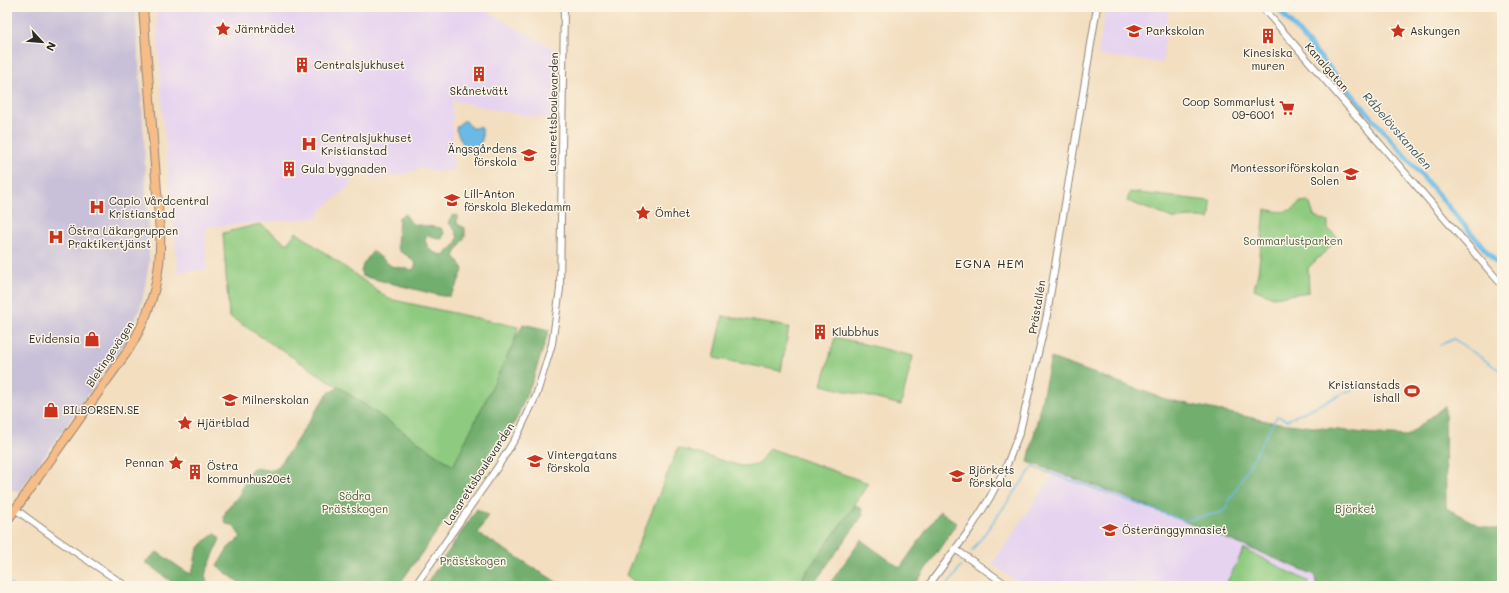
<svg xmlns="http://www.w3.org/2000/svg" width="1509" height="593" font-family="Mali,sans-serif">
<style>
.built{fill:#e6d3f0}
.industrial{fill:#c8c0d8}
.green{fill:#8eca7f;stroke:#5c7a55}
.forest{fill:#72ae6e;stroke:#4e6c4c}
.water{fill:#6abae5;stroke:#4a7288}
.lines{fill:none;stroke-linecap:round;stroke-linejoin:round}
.stream{stroke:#6abae5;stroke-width:1.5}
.canal{stroke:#6abae5;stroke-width:5}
.minor-casing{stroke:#8f8476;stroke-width:8}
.major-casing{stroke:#8f8476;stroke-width:10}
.minor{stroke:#fff;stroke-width:6}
.major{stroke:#f7bd88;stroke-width:8}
.labels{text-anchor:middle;stroke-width:3;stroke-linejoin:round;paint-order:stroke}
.poi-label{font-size:11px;fill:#2b2b2b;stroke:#fcf5e5;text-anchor:start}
.street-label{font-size:11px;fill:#2b2b2b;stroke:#fcf5e5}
.park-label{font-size:11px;fill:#495b44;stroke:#fcf5e5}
.water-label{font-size:12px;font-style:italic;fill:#3e5663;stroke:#fcf5e5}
.neighbourhood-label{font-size:12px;letter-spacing:1px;fill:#2b2b2b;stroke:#fcf5e5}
</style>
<rect width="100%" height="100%" fill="#fcf5e5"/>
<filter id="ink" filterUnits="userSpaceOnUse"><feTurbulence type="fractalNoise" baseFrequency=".025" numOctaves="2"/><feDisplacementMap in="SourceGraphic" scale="8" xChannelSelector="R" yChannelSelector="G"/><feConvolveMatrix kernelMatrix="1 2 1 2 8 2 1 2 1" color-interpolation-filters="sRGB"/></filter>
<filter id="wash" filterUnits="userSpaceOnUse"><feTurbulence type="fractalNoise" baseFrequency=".012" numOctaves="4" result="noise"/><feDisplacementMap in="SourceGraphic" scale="16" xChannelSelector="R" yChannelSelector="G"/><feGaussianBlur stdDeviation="0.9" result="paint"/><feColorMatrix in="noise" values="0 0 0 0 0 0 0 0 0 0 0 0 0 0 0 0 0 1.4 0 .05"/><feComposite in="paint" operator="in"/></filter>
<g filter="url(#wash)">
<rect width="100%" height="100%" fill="#f3dec0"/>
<path class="built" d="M156,7H479L556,50L554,120L494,110L452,100L454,170L439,172L421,168L406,174L375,178L358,169L348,187L320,211L317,218L205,227L207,270L178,272L163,118Z
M1106,7H1169L1162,63L1098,55Z
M1055,472L1122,496L1315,575L1316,586H1023L992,564Z"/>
<path class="industrial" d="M7,7H135L144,136L146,195L149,238V261L144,292L140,308L126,341L19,492L7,489Z"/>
<path class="green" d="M1130,192L1210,201L1211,202L1210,216L1209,219L1189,217L1175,219L1127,201Z
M1309,201L1314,216L1328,222V229L1339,238L1308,268L1309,292L1273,297L1254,289L1258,273L1265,209C1279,212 1291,215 1300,202Z
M260,224L287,244L296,232L389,299L518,327L500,400L453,467L343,390L229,316L223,233Z
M723,316L789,327L781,371L714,358Z
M835,337L913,356L901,405L822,385Z
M678,448L741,466L758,465L769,448L868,483L855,505L796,586H640L626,575Z
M1244,549L1309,582L1308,586H1225Z"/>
<path class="forest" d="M405,214L412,224L441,228L444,233L442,239L427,235L425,240C428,250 433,254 444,255L454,246L458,238L455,230L448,222L452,216L457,215V224L465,228V236L454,256L460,263L463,270L457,285L450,296H442L362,276L361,271L364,263L373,251L391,266L413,270L416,264L408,256L399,251L397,246L399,217Z
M523,324L549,330L533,379L514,424L398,586H244L217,566L228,548L241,537L233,525L226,524L224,517L226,511L239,495L248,474L253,468L267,470L277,468L287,455L327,394L339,387L453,466Z
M1051,358L1165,399L1271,422L1364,433L1407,436L1445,406L1446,508L1480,526L1502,531V586H1316L1315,575L1122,496L1028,462Z
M855,505L862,509L863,515L812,586H796Z
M477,509L488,515L478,533L563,586H425Z
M940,511L957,523L914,586H828L861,540L900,568Z
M215,533L220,539L205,575L207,581L204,586H171L173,583L145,562L157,552L185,571L191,574C195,565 194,560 197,552C200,544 209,538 215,533Z"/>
<path class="water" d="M463,121H466L471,128H476L479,126L482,128V140L476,151L471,152L466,150L456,130L457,126Z"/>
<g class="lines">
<path class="stream" d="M1440,345L1454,339L1502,372
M972,551L1033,467L1185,521L1222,512L1225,509L1277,416L1287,420L1361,385
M7,583L13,586
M947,586L961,566"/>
<path class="canal" d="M1277,7L1502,269"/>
</g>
</g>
<g filter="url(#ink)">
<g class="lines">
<defs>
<path id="minor" d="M1262,7L1502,285
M15,509L56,539L126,586
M955,549L1008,586
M415,586L497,468L518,434L536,396L552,344L560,289L564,7
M928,586L971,528L989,499L1006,467L1020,431L1047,315L1097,7"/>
<path id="major" d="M7,521L127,352C151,315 162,277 160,232L143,7"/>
</defs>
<use href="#minor" class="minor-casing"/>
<use href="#major" class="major-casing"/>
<use href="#minor" class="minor"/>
<use href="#major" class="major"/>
</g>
</g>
<defs>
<symbol id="sight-bare" viewBox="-9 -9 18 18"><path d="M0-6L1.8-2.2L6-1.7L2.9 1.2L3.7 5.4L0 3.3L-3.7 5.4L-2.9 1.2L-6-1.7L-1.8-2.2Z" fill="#c8321e" stroke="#fcf5e5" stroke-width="2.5" paint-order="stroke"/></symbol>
<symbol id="school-bare" viewBox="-9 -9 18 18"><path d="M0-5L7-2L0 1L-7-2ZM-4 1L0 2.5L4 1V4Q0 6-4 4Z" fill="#c8321e" stroke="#fcf5e5" stroke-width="2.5" paint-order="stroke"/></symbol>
<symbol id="building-bare" viewBox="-9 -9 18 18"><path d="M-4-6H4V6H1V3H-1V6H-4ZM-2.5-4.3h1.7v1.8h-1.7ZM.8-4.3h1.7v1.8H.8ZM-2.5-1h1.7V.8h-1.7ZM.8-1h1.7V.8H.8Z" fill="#c8321e" stroke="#fcf5e5" stroke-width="2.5" paint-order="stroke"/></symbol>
<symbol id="supermarket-bare" viewBox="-9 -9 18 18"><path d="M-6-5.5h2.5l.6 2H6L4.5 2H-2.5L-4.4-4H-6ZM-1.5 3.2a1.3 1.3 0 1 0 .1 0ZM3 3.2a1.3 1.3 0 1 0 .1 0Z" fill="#c8321e" stroke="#fcf5e5" stroke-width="2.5" paint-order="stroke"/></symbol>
<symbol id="hospital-bare" viewBox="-9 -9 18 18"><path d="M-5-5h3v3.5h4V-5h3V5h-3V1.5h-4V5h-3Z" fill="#c8321e" stroke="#fcf5e5" stroke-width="2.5" paint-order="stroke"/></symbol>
<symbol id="shop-bare" viewBox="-9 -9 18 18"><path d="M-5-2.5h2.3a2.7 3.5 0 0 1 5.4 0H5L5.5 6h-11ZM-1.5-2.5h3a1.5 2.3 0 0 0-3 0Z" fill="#c8321e" stroke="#fcf5e5" stroke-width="2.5" paint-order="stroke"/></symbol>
<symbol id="stadium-bare" viewBox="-9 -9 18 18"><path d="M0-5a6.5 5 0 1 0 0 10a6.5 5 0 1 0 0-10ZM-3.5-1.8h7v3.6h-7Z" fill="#c8321e" stroke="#fcf5e5" stroke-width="2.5" paint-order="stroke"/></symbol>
</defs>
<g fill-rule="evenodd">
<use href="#sight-bare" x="212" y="18" width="22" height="22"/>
<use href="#school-bare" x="1123" y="20" width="22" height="22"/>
<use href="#sight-bare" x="1387" y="20" width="22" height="22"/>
<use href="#building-bare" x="1257" y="25" width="22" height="22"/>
<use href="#building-bare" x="291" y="54" width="22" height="22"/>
<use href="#building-bare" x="468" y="63" width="22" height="22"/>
<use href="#supermarket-bare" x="1276" y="97" width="22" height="22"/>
<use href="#hospital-bare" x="298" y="133" width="22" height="22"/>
<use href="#school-bare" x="518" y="144" width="22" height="22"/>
<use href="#building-bare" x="278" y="158" width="22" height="22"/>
<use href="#school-bare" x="1340" y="163" width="22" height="22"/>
<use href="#school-bare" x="441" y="189" width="22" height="22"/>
<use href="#hospital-bare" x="86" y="196" width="22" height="22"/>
<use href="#sight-bare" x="632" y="202" width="22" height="22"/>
<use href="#hospital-bare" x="45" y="226" width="22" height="22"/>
<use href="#building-bare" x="809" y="321" width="22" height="22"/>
<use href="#shop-bare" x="81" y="328" width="22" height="22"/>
<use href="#stadium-bare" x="1401" y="380" width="22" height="22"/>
<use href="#school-bare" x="219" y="389" width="22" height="22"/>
<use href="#shop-bare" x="40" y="399" width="22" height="22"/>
<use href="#sight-bare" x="174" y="412" width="22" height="22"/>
<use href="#school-bare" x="524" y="450" width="22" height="22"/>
<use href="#sight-bare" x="165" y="452" width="22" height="22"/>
<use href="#building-bare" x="184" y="461" width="22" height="22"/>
<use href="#school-bare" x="946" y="465" width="22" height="22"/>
<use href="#school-bare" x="1099" y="519" width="22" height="22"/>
</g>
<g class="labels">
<g class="poi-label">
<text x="235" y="33">Järnträdet</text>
<text x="1146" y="35">Parkskolan</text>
<text x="1410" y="35">Askungen</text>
<text x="1268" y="57" text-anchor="middle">Kinesiska<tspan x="1268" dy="13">muren</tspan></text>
<text x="314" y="69">Centralsjukhuset</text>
<text x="479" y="95" text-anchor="middle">Skånetvätt</text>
<text x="1275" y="106" text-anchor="end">Coop Sommarlust<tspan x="1275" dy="13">09-6001</tspan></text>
<text x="321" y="142">Centralsjukhuset<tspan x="321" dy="13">Kristianstad</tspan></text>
<text x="517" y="153" text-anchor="end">Ängsgårdens<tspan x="517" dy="13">förskola</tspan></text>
<text x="1339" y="172" text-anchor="end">Montessoriförskolan<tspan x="1339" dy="13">Solen</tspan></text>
<text x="301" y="173">Gula byggnaden</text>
<text x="464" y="198">Lill-Anton<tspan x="464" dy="13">förskola Blekedamm</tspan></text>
<text x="109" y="205">Capio Vårdcentral<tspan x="109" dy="13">Kristianstad</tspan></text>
<text x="655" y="217">Ömhet</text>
<text x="68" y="235">Östra Läkargruppen<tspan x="68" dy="13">Praktikertjänst</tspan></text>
<text x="832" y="336">Klubbhus</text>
<text x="80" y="343" text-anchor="end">Evidensia</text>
<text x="1400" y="389" text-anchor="end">Kristianstads<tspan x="1400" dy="13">ishall</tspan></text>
<text x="242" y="404">Milnerskolan</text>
<text x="63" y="414">BILBORSEN.SE</text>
<text x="197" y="427">Hjärtblad</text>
<text x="547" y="459">Vintergatans<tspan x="547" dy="13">förskola</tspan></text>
<text x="164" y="467" text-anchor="end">Pennan</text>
<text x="207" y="470">Östra<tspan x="207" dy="13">kommunhus20et</tspan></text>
<text x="969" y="474">Björkets<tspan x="969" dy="13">förskola</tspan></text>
<text x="1122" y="534">Österänggymnasiet</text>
</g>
<g class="street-label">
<text transform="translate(1327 67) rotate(49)" y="4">Kanalgatan</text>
<text transform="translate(553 112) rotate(-89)" y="4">Lasarettsboulevarden</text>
<text transform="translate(1037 307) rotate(-80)" y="4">Prästallén</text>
<text transform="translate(110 354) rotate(-56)" y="4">Blekingevägen</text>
<text transform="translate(479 474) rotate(-57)" y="4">Lasarettsboulevarden</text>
</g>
<g class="park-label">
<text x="1293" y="245">Sommarlustparken</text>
<text x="355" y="500">Södra<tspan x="355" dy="13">Prästskogen</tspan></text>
<text x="1355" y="513">Björket</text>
<text x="473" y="565">Prästskogen</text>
</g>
<g class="water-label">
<text transform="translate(1397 131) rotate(49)" y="4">Råbelövskanalen</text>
</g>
<g class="neighbourhood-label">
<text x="990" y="268">EGNA HEM</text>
</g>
</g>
<rect width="1509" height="593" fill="none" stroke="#fcf5e5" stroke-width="24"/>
<g transform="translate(42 42) rotate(116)" stroke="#fcf5e5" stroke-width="3" paint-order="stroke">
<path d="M0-3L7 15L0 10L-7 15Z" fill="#2b2b2b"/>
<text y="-6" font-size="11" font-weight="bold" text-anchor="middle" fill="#2b2b2b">N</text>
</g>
</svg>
